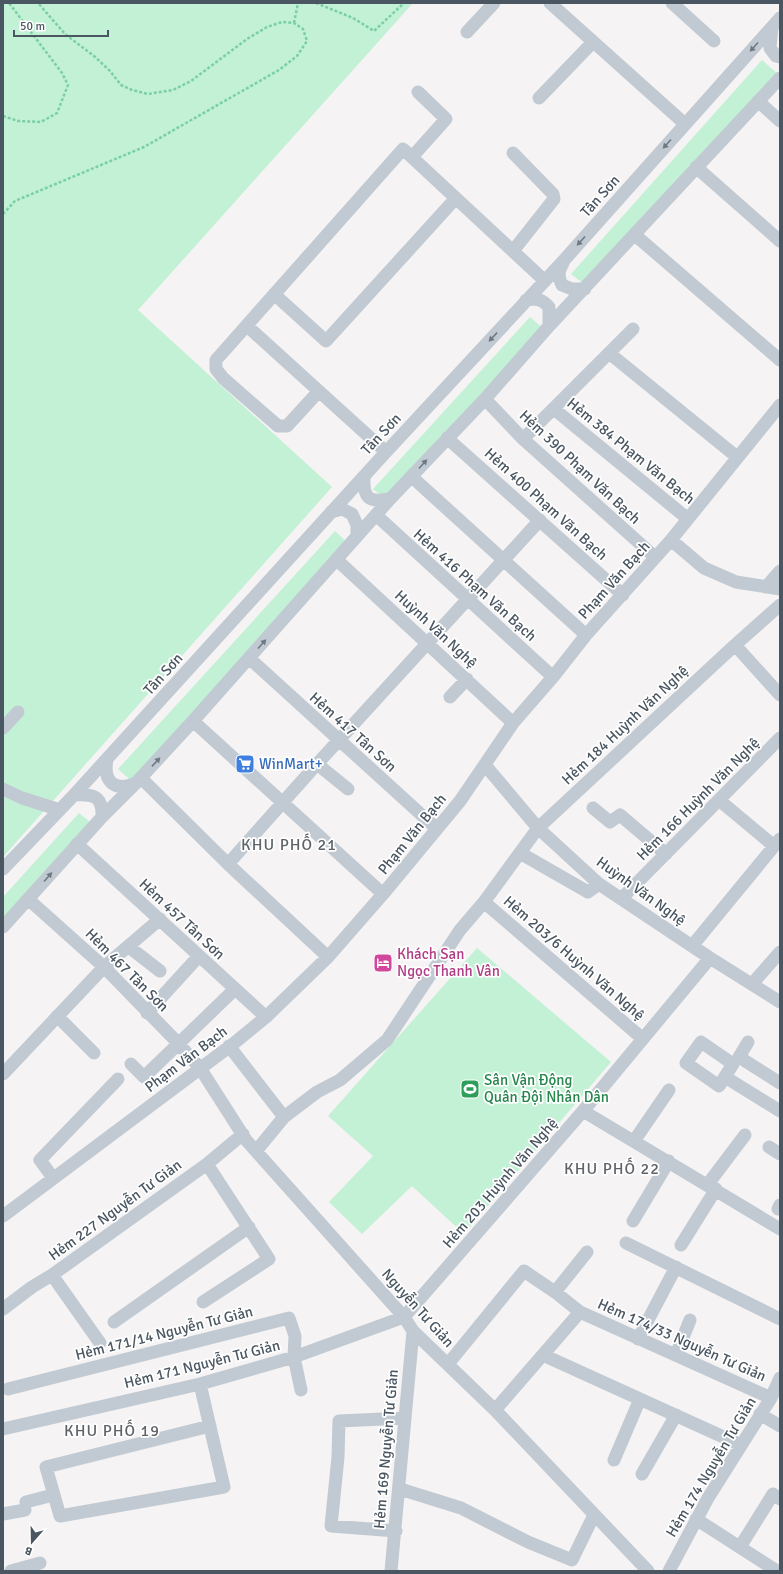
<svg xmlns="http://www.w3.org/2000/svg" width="783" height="1574" font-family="Signika,sans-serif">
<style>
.green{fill:#c3f1d5}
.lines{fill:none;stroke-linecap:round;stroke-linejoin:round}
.path{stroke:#7ad0a6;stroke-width:2.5;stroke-dasharray:3 2;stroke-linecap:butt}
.minor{stroke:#c1cad2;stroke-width:13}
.oneway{fill:#6e7983}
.labels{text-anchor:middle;stroke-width:3.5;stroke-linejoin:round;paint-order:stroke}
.street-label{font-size:15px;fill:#4a5661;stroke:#fff}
.shop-label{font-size:15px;fill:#366cbe;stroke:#fff;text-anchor:start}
.hotel-label{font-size:15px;fill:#b23c85;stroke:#fff;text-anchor:start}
.leisure-label{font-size:15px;fill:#27864d;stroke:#fff;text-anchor:start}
.neighbourhood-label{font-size:16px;letter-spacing:1px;fill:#5f6368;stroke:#fff}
</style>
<rect width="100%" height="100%" fill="#f5f3f3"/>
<path class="green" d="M3,3H413L138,310L332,487L3,857Z
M762,60L779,75L588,287L571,274Z
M530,317L546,331L389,502L373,489Z
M335,531L350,545L136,785L118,769Z
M79,813L97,828L3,931V897Z
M477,948L611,1062L464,1234L412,1186L362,1234L329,1202L373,1156L328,1116Z"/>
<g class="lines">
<path class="path" d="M316,3L353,18L374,31L404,3
M294,23L298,3
M3,116L18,121L41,122L57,113L68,85L62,73L9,3
M3,214L15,201L144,147L279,70L297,56L307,41L303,29L294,23L282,22L267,27L247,39L191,81L173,90L148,94L132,90L121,85L110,71L94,56L65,34L38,3"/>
<path class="minor" d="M550,3L685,124
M672,3L714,41
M772,27L770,48L776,56L780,57
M467,32L494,3
M539,98L593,42
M758,101L780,121
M513,153L553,194L554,199L513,251
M412,157L446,119L418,92
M696,167L780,241
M635,235L780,360
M563,263C558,272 558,276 562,285L572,289H585
M274,294L326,341L456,198
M526,300C536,298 542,299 549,307V326
M247,326L386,452
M609,353L737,457
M319,391L287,426H278L223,378L216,369V360L403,149L545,281
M485,399L523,439L655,557
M554,409L688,519
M447,438L623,595
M523,439L633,329
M364,476C363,498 368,503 390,499
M412,477L586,635
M331,512L342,509L352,514L357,525V536
M376,515L553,677
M671,540L704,568L736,582L780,589
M337,560L513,723
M766,587L780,571
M780,605L735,645L780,695
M249,658L436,828
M450,697L467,679
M193,721L383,894
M3,728L18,712
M107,759C103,782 114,792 136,783
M317,764L348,789
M485,765L538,828L599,884L710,958L780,1002
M141,778L228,864L328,957
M3,789L22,798L60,810
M74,795C92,794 103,795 102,817
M719,800L774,846
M593,808L610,822L620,815L666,854
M77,844L266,1017
M520,853L588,892L599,884
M228,864L317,764L540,520
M3,869L74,795L386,452L566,258L780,18
M28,899L104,967L178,1043L200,1068L246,1140L404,1317L413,1331L495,1410L648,1571
M621,899L780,738
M484,902L643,1039
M3,927L102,817L136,783L193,721L390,499L485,399L549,326L780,78
M692,946L780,839
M129,947L160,971
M752,984L780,952
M147,1013L199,956
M57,1016L94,1053
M701,1042L733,1064L719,1086L686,1063Z
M748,1042L739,1057L780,1083
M229,1046L284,1117
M131,1064L144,1077L234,990
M3,1074L104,967L160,919
M725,1077L780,1111
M583,1111L780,1229
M634,1141L669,1090
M769,1147L780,1154
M256,1151L284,1117L317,1092L340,1080L387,1040L460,930L484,902L538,828L735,645
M53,1178L40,1160L118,1079
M708,1184L745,1135
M778,1209L780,1205
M3,1216L233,1044L266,1017L328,957L383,894L460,801L513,723L553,677L586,635L671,540L780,405
M633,1221L669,1161
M626,1243L780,1319
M681,1245L716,1189
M52,1275L100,1343
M555,1292L587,1252
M203,1302L269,1259L207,1164
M3,1309L32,1287L52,1275L207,1164L243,1134
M114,1322L249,1227
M638,1339L676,1267
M543,1355L741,1445
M676,1355L690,1320
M448,1364L524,1271L555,1292L580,1312L771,1398
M200,1384L224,1487L60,1516L46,1467L210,1426
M8,1389L289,1318L295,1336L294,1357L301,1390
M495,1410L580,1312
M760,1414L780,1426
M3,1429L200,1384L294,1357L404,1317L583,1111L710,958
M614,1460L640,1399
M642,1474L676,1415
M400,1489L461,1508L528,1542L572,1560L594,1515
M26,1502L53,1495
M3,1514L25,1510
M696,1519L777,1571
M396,1531L331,1526L338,1457L339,1421L405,1418
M740,1547L773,1494L780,1499
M11,1571L40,1563
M391,1571L413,1331
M669,1571L708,1498L771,1398L780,1378"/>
</g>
<defs><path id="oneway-solid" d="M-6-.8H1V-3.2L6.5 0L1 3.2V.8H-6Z"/></defs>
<g class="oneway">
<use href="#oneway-solid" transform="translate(754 47) rotate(132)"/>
<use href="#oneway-solid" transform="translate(667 144) rotate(132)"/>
<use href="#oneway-solid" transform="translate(581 241) rotate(132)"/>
<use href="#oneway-solid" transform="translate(493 337) rotate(133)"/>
<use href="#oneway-solid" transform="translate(423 464) rotate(-48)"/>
<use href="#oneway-solid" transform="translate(262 644) rotate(-48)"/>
<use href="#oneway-solid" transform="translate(156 762) rotate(-47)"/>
<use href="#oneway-solid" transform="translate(48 877) rotate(-49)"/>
</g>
<defs>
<symbol id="supermarket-square" viewBox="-11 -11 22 22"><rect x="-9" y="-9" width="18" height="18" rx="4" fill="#3f7fe0" stroke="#fff"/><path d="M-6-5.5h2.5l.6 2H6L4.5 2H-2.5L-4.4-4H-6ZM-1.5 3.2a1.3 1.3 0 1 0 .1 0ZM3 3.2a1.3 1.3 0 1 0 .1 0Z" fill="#fff"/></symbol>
<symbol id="hotel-square" viewBox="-11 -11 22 22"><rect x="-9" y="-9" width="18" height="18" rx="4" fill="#d1479c" stroke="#fff"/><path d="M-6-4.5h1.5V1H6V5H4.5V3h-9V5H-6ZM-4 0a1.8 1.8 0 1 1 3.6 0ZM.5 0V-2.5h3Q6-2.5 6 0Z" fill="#fff"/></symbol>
<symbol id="stadium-square" viewBox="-11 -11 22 22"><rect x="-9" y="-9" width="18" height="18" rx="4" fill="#2e9e5b" stroke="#fff"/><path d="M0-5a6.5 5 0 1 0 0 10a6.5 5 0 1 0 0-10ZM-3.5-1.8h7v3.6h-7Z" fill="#fff"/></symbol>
</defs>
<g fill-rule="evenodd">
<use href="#supermarket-square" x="234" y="753" width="22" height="22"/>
<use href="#hotel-square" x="372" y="952" width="22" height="22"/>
<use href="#stadium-square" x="459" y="1078" width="22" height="22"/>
</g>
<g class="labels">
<g class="street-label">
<text transform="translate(600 196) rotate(-48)" y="5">Tân Sơn</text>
<text transform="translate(381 434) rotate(-47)" y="5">Tân Sơn</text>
<text transform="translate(631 451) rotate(39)" y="5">Hẻm 384 Phạm Văn Bạch</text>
<text transform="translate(580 467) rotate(43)" y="5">Hẻm 390 Phạm Văn Bạch</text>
<text transform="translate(546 504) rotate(42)" y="5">Hẻm 400 Phạm Văn Bạch</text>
<text transform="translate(614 580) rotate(-48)" y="5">Phạm Văn Bạch</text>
<text transform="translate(475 585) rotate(42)" y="5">Hẻm 416 Phạm Văn Bạch</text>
<text transform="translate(436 629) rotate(43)" y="5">Huỳnh Văn Nghệ</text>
<text transform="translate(163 674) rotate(-48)" y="5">Tân Sơn</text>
<text transform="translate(625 725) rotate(-43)" y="5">Hẻm 184 Huỳnh Văn Nghệ</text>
<text transform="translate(353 732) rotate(42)" y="5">Hẻm 417 Tân Sơn</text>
<text transform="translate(698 799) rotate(-45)" y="5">Hẻm 166 Huỳnh Văn Nghệ</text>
<text transform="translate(412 834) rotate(-51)" y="5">Phạm Văn Bạch</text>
<text transform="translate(641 891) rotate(36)" y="5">Huỳnh Văn Nghệ</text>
<text transform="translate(182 919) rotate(43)" y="5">Hẻm 457 Tân Sơn</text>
<text transform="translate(574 958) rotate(41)" y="5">Hẻm 203/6 Huỳnh Văn Nghệ</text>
<text transform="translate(127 970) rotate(45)" y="5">Hẻm 467 Tân Sơn</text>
<text transform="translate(186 1059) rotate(-37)" y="5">Phạm Văn Bạch</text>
<text transform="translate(500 1183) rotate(-49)" y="5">Hẻm 203 Huỳnh Văn Nghệ</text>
<text transform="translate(115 1210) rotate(-36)" y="5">Hẻm 227 Nguyễn Tư Giản</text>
<text transform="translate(418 1308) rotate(48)" y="5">Nguyễn Tư Giản</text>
<text transform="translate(164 1333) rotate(-14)" y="5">Hẻm 171/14 Nguyễn Tư Giản</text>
<text transform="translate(682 1340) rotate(24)" y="5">Hẻm 174/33 Nguyễn Tư Giản</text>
<text transform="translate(202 1364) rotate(-14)" y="5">Hẻm 171 Nguyễn Tư Giản</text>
<text transform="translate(386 1449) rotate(-85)" y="5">Hẻm 169 Nguyễn Tư Giản</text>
<text transform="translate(711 1467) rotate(-59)" y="5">Hẻm 174 Nguyễn Tư Giản</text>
</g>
<g class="shop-label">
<text x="259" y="769">WinMart+</text>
</g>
<g class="hotel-label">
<text x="397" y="959">Khách Sạn<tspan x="397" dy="17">Ngọc Thanh Vân</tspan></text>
</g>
<g class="leisure-label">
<text x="484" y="1085">Sân Vận Động<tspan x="484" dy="17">Quân Đội Nhân Dân</tspan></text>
</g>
<g class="neighbourhood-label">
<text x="289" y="850">KHU PHỐ 21</text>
<text x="612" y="1174">KHU PHỐ 22</text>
<text x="112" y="1436">KHU PHỐ 19</text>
</g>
</g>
<rect width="783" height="1574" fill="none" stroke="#4a5661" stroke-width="8"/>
<g transform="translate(32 1542) rotate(200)" stroke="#ffffff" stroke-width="3" paint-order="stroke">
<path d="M0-3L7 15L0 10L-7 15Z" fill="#4a5661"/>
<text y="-6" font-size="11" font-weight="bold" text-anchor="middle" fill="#4a5661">B</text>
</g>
<path d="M14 30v6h94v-6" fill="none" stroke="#4a5661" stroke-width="2"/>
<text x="20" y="30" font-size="12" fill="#4a5661" stroke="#ffffff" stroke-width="3" paint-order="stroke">50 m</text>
</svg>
